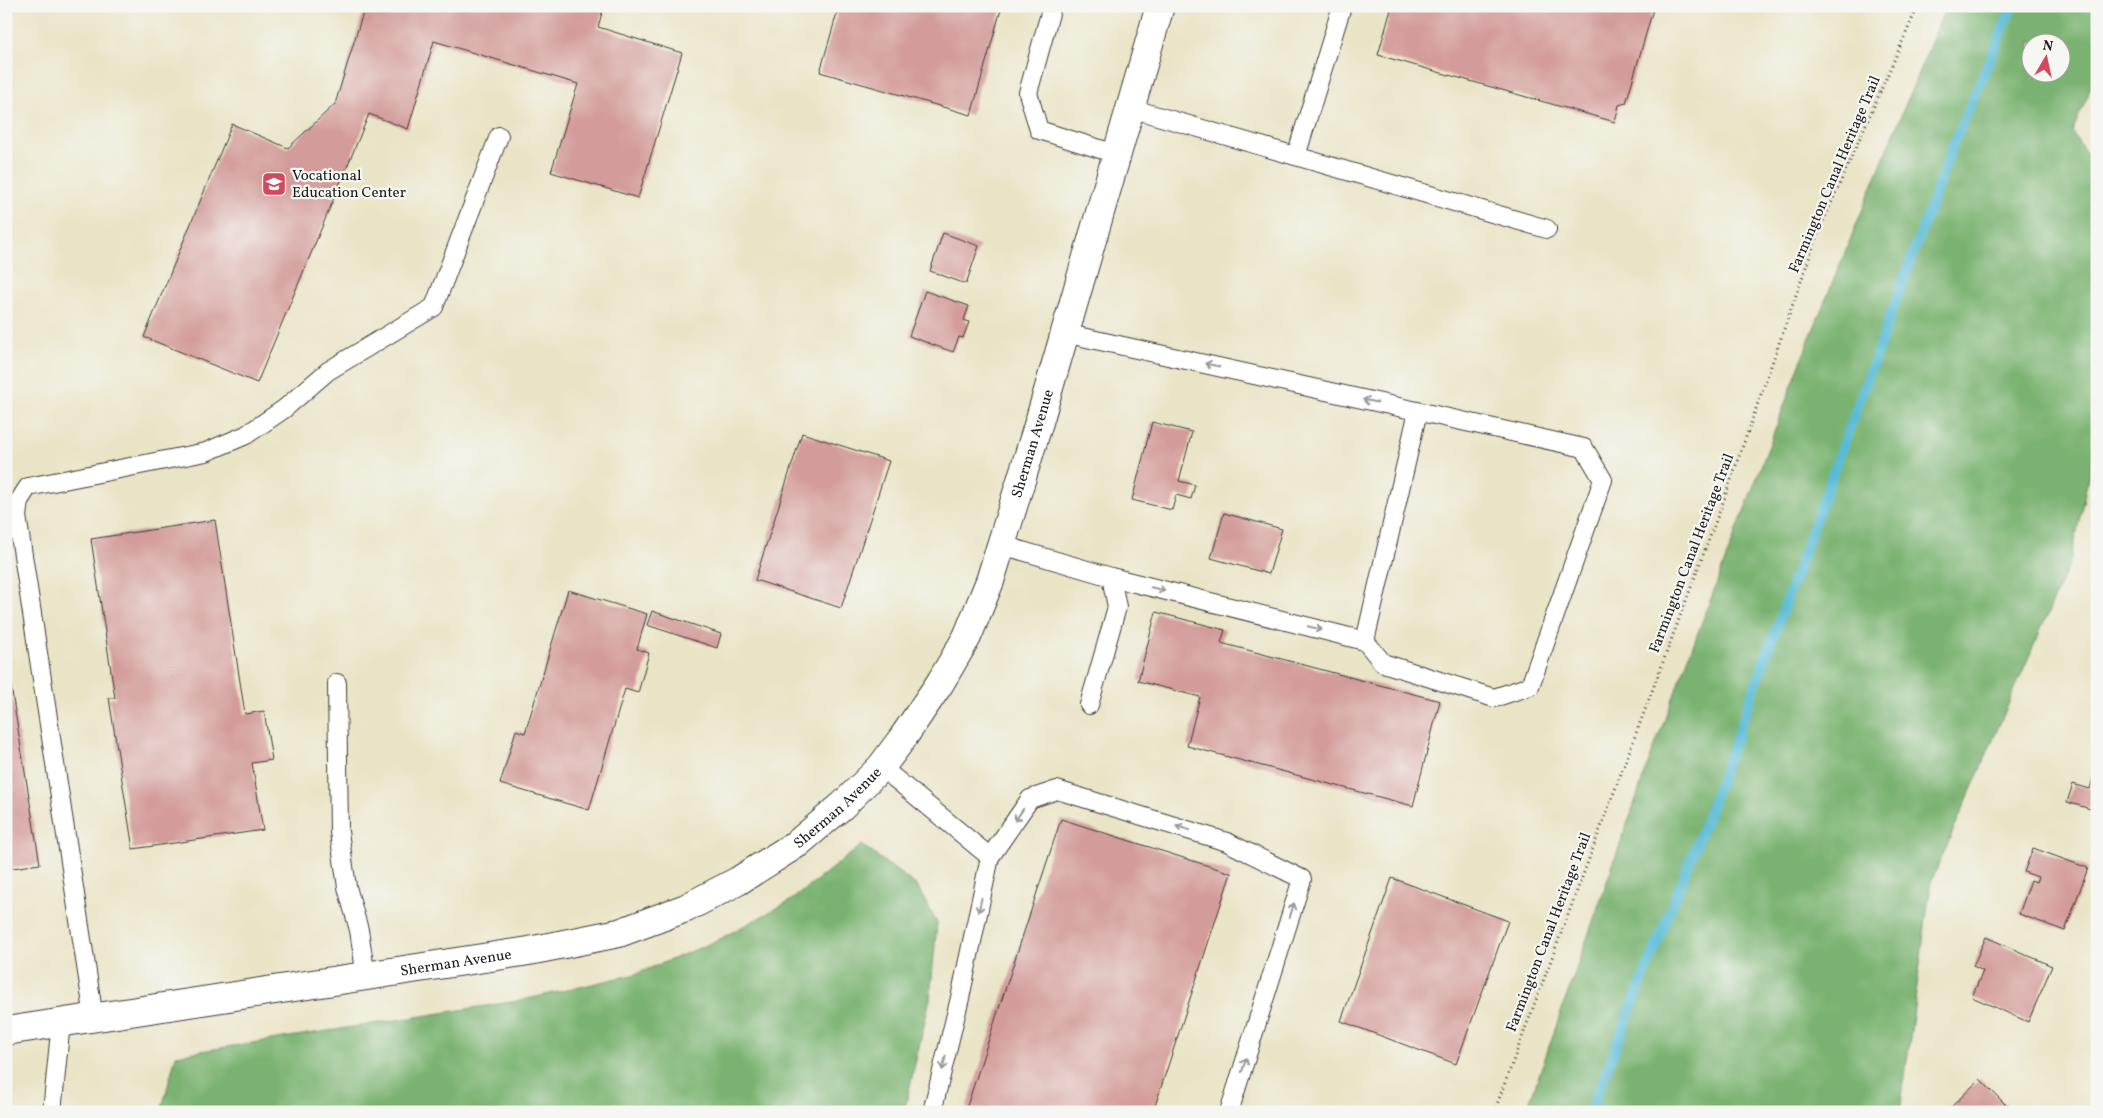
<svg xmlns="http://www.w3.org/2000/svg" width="2103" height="1118" font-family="Vollkorn,serif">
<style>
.forest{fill:#7ab371;stroke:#4b6846;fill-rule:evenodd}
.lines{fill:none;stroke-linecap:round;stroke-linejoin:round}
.stream{stroke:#57bbd6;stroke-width:10}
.building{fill:#d39b99}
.lane-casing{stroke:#3b3a36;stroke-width:20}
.secondary-casing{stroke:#3b3a36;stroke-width:30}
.path{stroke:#3b3a36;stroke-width:3;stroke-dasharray:1 4;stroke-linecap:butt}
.lane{stroke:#fff;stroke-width:18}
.secondary{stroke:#fff;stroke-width:28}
.oneway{stroke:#999}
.labels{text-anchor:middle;stroke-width:4.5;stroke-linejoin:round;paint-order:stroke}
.street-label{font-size:15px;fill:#1c1c1c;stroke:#f6f6f2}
.poi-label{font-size:15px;fill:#1c1c1c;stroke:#f6f6f2;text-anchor:start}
</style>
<rect width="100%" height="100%" fill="#f6f6f2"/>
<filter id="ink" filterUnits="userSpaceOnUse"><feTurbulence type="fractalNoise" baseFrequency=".02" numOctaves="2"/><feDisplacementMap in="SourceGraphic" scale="10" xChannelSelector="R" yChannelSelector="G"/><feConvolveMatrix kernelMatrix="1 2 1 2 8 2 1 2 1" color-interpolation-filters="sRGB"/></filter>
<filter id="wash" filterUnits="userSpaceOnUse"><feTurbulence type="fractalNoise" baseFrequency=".0096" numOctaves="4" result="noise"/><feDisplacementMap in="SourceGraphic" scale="20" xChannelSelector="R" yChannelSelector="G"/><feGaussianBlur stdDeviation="1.12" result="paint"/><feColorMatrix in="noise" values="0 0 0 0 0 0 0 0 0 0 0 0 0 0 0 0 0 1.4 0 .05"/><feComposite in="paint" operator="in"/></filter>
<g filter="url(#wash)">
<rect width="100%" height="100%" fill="#eae4c6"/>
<path class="forest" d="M1946,6H2097V74L2072,132L2097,169V435L2071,560L1931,882L1900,1112H1526L1651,756L1811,335ZM2030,42H2060V72H2030Z
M862,845L917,886L937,923L930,999L904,1112H161L176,1055L523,1000L636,974L716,941L790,901Z"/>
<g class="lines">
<path class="stream" d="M1590,1112L1705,823L1952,148L2013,6"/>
</g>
<g id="blocks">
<path class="building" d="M365,6H604L598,27L682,53L638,198L551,172L578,84L434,41L408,129L369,114L257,383L144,337L232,124L288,148L335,104Z
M839,6H1002L971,115L820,72Z
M1392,6H1654L1626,103L1619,105L1615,122L1378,55Z
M943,233L979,246L966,284L930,271Z
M925,291L969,306L964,320L969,322L963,338L959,337L953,352L909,336Z
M1152,422L1192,432L1179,481L1195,485L1191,499L1176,495L1172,510L1132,500Z
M802,433L889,461L841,608L755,580Z
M1224,513L1282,529L1269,574L1211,558Z
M215,520L245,714L264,711L272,760L252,763L263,830L133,849L109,698H115L91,539Z
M568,590L647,614L637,649L649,653L638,693L625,689L589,810L500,784L516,730L525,733Z
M652,611L721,634L717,648L647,625Z
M1156,612L1225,630L1221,643L1440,701L1413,806L1187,746L1200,697L1138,681Z
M6,656L40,864L6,869Z
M2096,767L2097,811L2067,802L2073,784L2090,789Z
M1061,819L1231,873L1153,1112H965Z
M2033,848L2088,868L2065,931L2019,914L2031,880L2036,882L2038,877L2024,872Z
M1392,878L1508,921L1456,1064L1341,1021Z
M1986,937L2052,966L2028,1022L1972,997L1983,971L1973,966Z
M1980,1079L2013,1112H1952L1949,1109Z"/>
</g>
</g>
<g filter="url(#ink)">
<use href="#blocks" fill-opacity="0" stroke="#3b3a36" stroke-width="1"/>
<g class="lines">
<defs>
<path id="lane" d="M1052,6L1028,93L1039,130L1116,154
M1130,108L1547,229
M1296,156L1342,6
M1064,333L1584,448L1603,480L1530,686L1494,698L1383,663L1365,641L1418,411
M1002,545L1111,577L1117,607L1089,705
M1111,577L1365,641
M337,683L339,832L347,887L359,930L366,977
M881,767L990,857
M94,1018L17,516L19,501L28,487L206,452L246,435L284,409L328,371L434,307L499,136
M52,1112L61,1022
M932,1112L960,998L990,857L1030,799L1057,790L1227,842L1302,879L1229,1112"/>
<g id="secondary">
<path id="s1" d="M6,1031L529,951L619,933L686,908L738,881L798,843L843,805L881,767L902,739L940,683L967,637L990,581L1039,422L1160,6"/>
</g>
</defs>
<use href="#lane" class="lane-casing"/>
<use href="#secondary" class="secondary-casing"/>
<path class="path" d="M1494,1112L1723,502L1818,233L1918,6"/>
<use href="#lane" class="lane"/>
<use href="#secondary" class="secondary"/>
</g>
<defs><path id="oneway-shaft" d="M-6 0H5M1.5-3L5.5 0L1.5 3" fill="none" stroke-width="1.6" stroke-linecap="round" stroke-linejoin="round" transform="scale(1.25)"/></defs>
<g class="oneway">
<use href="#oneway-shaft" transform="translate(1212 365) rotate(-168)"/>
<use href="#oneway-shaft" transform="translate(1370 401) rotate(-168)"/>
<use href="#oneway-shaft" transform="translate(1158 589) rotate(14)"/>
<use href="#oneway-shaft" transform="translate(1315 628) rotate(14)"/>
<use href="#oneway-shaft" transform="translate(1019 815) rotate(125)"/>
<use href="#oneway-shaft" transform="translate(1183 828) rotate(-163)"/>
<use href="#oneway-shaft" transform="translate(980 905) rotate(102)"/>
<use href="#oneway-shaft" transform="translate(1292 910) rotate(-73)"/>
<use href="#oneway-shaft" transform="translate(944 1063) rotate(104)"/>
<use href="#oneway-shaft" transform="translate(1244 1065) rotate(-73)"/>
</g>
</g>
<defs>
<symbol id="school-square" viewBox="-11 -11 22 22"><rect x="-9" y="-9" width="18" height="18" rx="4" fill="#d1495b" stroke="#f6f6f2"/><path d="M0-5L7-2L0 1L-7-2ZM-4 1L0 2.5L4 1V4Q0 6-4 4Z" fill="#fff"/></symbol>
</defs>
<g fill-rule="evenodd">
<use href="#school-square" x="260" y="170" width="28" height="28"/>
</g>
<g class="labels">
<g class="street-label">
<text transform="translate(1834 174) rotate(-67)" y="5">Farmington Canal Heritage Trail</text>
<text dy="5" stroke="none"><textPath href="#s1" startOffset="1295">Sherman Avenue</textPath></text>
<text transform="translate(1691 553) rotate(-69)" y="5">Farmington Canal Heritage Trail</text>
<text dy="5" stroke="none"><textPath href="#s1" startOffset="875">Sherman Avenue</textPath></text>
<text transform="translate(1548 932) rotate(-69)" y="5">Farmington Canal Heritage Trail</text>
<text dy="5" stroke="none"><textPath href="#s1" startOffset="455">Sherman Avenue</textPath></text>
</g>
<g class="poi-label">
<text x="292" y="180">Vocational<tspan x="292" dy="17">Education Center</tspan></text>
</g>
</g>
<rect width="2103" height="1118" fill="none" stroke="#f6f6f2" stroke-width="25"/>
<g transform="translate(2046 58) rotate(9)"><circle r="24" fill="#f6f6f2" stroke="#9f9f9c"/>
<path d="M0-4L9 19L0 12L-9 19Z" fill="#d1495b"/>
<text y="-8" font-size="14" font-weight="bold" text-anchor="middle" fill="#1c1c1c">N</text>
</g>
</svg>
